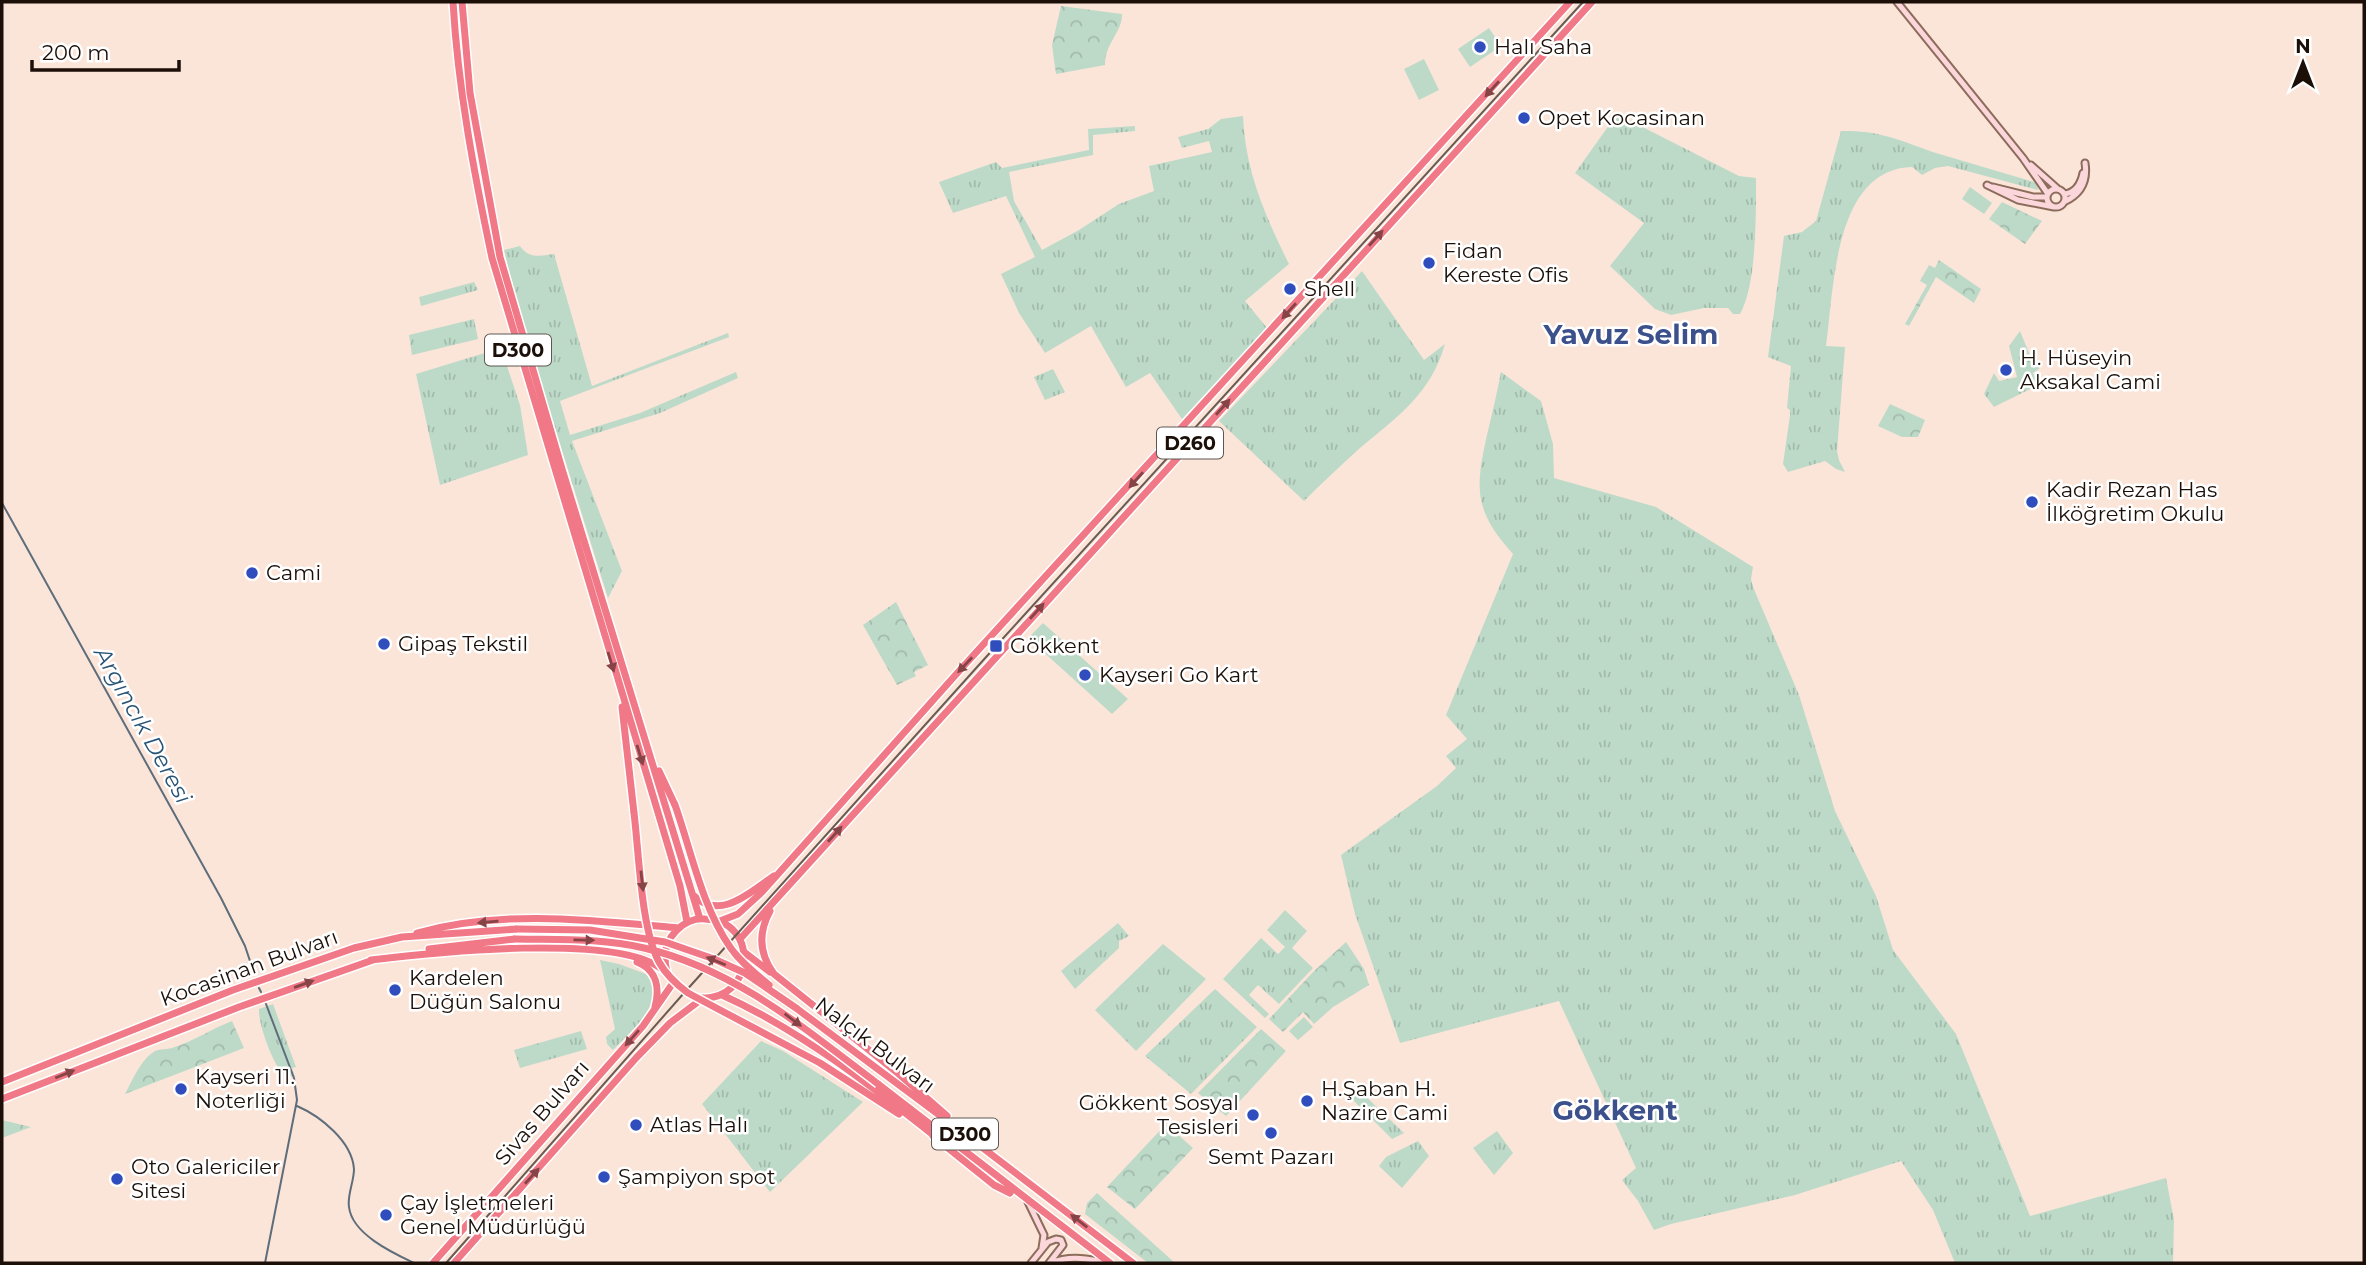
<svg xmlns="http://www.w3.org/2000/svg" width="2366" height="1265" font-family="Montserrat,sans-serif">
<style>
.grass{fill:url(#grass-tufts)}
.forest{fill:url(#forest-crowns)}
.pitch{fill:#bddac9}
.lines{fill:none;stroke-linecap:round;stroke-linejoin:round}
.stream{stroke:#5e6d7b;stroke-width:2}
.secondary-casing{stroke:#8c6c5a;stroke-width:9}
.highway-casing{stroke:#fff;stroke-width:10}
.secondary{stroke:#fbd6db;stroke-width:5}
.highway{stroke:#f17886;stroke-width:7}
.tram{stroke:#6a5b52;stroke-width:2}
.highway-bridge-casing{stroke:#fff;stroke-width:10;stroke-linecap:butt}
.highway-bridge{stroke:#f17886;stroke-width:7}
.oneway{fill:#864447}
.poi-dot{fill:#2f4dbd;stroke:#fff;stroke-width:2.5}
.labels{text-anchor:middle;stroke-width:5;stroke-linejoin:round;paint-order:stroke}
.shield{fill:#fff;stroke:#5f5752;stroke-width:2}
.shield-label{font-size:19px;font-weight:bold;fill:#1b0f08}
.poi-label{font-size:21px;fill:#1b0f08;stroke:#fff;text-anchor:start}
.street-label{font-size:21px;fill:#1b0f08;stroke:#fff}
.water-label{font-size:23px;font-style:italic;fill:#275375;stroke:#fff}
.district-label{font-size:28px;font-weight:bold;fill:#3c518c;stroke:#fff}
</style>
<defs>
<pattern id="grass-tufts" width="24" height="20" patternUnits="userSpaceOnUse" patternTransform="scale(1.75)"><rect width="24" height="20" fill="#bddac9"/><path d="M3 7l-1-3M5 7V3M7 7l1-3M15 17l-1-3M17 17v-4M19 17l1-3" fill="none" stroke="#a2baab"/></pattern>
<pattern id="forest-crowns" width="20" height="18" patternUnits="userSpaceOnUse" patternTransform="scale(1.75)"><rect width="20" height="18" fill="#bddac9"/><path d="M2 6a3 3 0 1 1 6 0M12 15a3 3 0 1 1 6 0" fill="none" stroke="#a2baab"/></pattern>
</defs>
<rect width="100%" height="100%" fill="#fbe5d9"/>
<path class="grass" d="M1617,114L1739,176L1756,178C1756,212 1757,285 1740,314H1733L1728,308H1704L1671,315L1655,309L1610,266L1644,223L1575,173Z
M1243,116C1245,170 1265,216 1289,264L1245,301L1267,328L1182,419L1150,373L1126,387L1091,326L1045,353L1019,313L1001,274L1035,257L1006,196L953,213L939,182L996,162L1002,168L1089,150L1088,129L1135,126V131L1093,135V155L1009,172L1014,201L1042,250L1079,230L1119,204L1154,191L1149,166L1212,152L1209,141L1182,148L1178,137L1208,129L1221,119Z
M1841,131C1880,130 1901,141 1936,153C1970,163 2003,173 2037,183L2038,190L1948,166L1935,168L1922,175L1912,167C1834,169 1834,289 1826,346L1845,347L1837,451L1839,460L1845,472L1836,469L1825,461L1788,472L1783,464L1790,415V410L1787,408L1791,366L1768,357L1784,236L1802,232L1816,221Z
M520,246C529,259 540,256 554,254L592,386L728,333L729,337L560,401L570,435L640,413L736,372L738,378L660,413L572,441L622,571L608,598L523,325L504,250Z
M1362,271L1424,360L1445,344C1431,394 1397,417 1360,448C1341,465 1322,483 1304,501L1219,421Z
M474,282L478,290L421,306L419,297Z
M474,319L478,339L412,355L409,335Z
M2020,331L2029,353L2040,368L2033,373L2040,384L1994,407L1984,394L1994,373L1999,381L2017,377L2009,346Z
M501,348L520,405L528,455L440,485L416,374Z
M1053,369L1065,392L1045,400L1034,377Z
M1501,372L1541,401L1553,444L1554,478L1656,507L1753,567L1751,579L1753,587L1799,695L1835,811L1876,896L1893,950L1956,1034L2030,1216L2166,1178L2174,1220L2173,1263H1955L1933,1210L1901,1161L1795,1195L1671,1224L1654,1230L1638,1201L1622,1180L1636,1168L1559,1001L1400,1043L1355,914L1341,855L1437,786L1456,768L1446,756L1467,739L1446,715L1513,554C1474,511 1475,489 1487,435C1492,414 1497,393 1501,372Z
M1285,910L1307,931L1292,948L1313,968L1279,1004L1258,985L1249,995L1269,1014L1265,1018L1223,979L1261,938L1278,954L1285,947L1267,930Z
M1118,923L1129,936L1119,941V948L1075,989L1061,971Z
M1163,944L1206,979L1136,1051L1095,1010Z
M600,960L619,964L646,974C669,1001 631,1031 613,1050L607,1044L606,1037L615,1029Z
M1215,989L1257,1027L1191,1094L1145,1056Z
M273,1004L296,1067L292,1068L295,1077C289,1076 284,1075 280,1070C271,1058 258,1023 259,1009Z
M581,1031L587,1049L520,1068L514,1050Z
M761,1041L783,1051L863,1102L770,1192L702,1104Z
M1359,1090L1404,1133L1392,1139L1349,1096Z
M1497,1131L1513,1153L1494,1175L1473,1148Z
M1418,1141L1429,1156L1402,1188L1379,1166L1386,1157Z"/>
<path class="forest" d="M1061,6L1122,14C1122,34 1105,42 1105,65L1056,74L1052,45Z
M2002,202L2042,221L2025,244L1989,219Z
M1939,260L1981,289L1974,303L1936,277L1909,326L1905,324L1927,285L1920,281L1929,265L1935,268Z
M1890,404L1925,420L1918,437H1902L1878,426Z
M896,602L928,665L914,672L916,676L897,685L863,625Z
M1346,942L1364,969L1369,985L1333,1007L1314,1024L1303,1012L1283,1032L1269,1019L1313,972Z
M232,1021L244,1048L125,1094C132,1081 139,1063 152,1053C158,1048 165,1050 172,1048C194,1041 211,1029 232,1021Z
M1261,1029L1286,1051L1226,1116L1198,1093Z
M2,1120L31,1127L2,1138Z
M1166,1124L1193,1148L1135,1209L1107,1187Z
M1097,1193L1175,1263H1148L1085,1214L1087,1203Z"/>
<path class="pitch" d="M1489,28L1501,46L1470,67L1458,49Z
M1424,59L1439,90L1419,100L1404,69Z
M1970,187L1992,203L1984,214L1962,199Z
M1043,623L1128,699L1112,714L1028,638Z
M1304,1017L1313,1027L1298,1040L1289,1031Z"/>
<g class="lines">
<path class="stream" d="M2,503L221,898L245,946L251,964
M259,988L261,992
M297,1106C320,1116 352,1141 354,1169C354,1182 347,1195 349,1207C352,1234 393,1253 414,1263
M265,1263L297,1100L294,1078L266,1004"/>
<defs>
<path id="secondary" d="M1897,2L2023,158L2048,194
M2031,165L2058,189
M1987,185L2018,200L2054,207
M1993,187L2033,197H2047
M2047 198a9 9 0 1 1 18 0a9 9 0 1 1-18 0Z
M2064,194C2076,193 2081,183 2083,173
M2064,202C2081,194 2088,182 2085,163
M1028,1202L1044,1235L1042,1248
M1031,1263L1048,1242L1056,1239L1061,1240L1063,1245L1049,1263
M1051,1263C1070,1255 1087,1259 1106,1262"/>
<path id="highway" d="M453,2C458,89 474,173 492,258L680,886L687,922
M462,2L470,93L500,257L562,469L700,919
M622,707L634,813
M659,771L675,805
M693,895C720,922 750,892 774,876
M770,911C758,933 759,954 774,974L899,1074L947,1116
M720,921L738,914L762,892L960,670L1570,2
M417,933C501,909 592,920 678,928
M740,939L1592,2
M429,949L515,939
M744,952L770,972
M371,960C429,953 619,932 663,970
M637,962C657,970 660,988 655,1007
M667,972C663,957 665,942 676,931C683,923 694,918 705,919C760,920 756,1003 698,998
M722,995C800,1030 870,1085 937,1138
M796,1008L962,1132L1133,1263
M820,1063L899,1114
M2,1082L233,990L354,948L402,937L517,929
M878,1084L1110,1263
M2,1099L239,1007L373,960
M933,1136L994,1185L1010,1193
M433,1263L643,1026L673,983
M454,1263L636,1058L670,1023L703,998"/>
</defs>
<use href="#secondary" class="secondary-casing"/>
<use href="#highway" class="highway-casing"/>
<use href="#secondary" class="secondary"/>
<use href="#highway" class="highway"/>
<path class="tram" d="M446,1263L684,993L996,646L1583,2"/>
<defs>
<path id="highway-bridge" d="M675,805C691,850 702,907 730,947C740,962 755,973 769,985
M634,813C639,853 641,929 659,962C666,975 676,984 688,993L820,1063
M517,929L590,930L665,942L714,959L745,973L796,1008
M515,939C558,940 602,938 644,948C735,969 805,1029 878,1084"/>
</defs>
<use href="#highway-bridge" class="highway-bridge-casing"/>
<use href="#highway-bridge" class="highway-bridge"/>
</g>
<defs><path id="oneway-solid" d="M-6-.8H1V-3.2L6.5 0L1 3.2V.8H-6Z" transform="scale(1.75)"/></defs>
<g class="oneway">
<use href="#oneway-solid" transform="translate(1492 89) rotate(132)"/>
<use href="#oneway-solid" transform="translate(1376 238) rotate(-48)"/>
<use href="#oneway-solid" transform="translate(1289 311) rotate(132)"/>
<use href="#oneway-solid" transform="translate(1223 407) rotate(-48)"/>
<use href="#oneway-solid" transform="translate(1136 480) rotate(132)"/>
<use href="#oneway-solid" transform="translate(1037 611) rotate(-48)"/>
<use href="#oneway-solid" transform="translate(611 662) rotate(73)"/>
<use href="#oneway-solid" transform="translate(965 665) rotate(133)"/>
<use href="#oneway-solid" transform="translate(640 755) rotate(73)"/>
<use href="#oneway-solid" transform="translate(835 834) rotate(-48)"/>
<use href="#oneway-solid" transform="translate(642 881) rotate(84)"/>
<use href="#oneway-solid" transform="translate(488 922) rotate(175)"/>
<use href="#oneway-solid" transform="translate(584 940) rotate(1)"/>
<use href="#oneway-solid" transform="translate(716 961) rotate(-158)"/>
<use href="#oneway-solid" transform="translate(304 984) rotate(-20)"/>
<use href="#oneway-solid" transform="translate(793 1020) rotate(37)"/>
<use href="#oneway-solid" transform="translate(632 1038) rotate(131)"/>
<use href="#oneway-solid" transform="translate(65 1074) rotate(-22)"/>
<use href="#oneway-solid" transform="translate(532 1176) rotate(-48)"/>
<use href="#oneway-solid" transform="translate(1079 1221) rotate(-142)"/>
</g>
<g class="poi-dot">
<circle cx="1480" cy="47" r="7"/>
<circle cx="1524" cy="118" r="7"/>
<circle cx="1429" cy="263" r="7"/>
<circle cx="1290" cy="289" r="7"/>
<circle cx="2006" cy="370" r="7"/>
<circle cx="2032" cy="502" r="7"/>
<circle cx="252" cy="573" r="7"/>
<circle cx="384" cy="644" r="7"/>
<rect x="989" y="639" width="14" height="14" rx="3.5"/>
<circle cx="1085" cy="675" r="7"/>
<circle cx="395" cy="990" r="7"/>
<circle cx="181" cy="1089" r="7"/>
<circle cx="1307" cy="1101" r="7"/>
<circle cx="1253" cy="1115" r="7"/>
<circle cx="636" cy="1125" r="7"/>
<circle cx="1271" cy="1133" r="7"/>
<circle cx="604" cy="1177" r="7"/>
<circle cx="117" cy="1179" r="7"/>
<circle cx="386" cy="1215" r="7"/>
</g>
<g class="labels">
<g class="shield">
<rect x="485" y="334.5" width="66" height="31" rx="5"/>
<rect x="1157" y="427.5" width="66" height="31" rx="5"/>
<rect x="932" y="1118.5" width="66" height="31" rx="5"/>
</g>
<g class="shield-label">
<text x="518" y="357">D300</text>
<text x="1190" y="450">D260</text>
<text x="965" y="1141">D300</text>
</g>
<g class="poi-label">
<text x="1494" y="54">Halı Saha</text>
<text x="1538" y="125">Opet Kocasinan</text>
<text x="1443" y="258">Fidan<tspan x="1443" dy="24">Kereste Ofis</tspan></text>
<text x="1304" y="296">Shell</text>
<text x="2020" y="365">H. Hüseyin<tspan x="2020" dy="24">Aksakal Cami</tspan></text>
<text x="2046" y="497">Kadir Rezan Has<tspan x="2046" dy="24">İlköğretim Okulu</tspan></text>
<text x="266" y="580">Cami</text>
<text x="398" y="651">Gipaş Tekstil</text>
<text x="1010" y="653">Gökkent</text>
<text x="1099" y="682">Kayseri Go Kart</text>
<text x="409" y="985">Kardelen<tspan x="409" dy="24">Düğün Salonu</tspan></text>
<text x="195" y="1084">Kayseri 11.<tspan x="195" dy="24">Noterliği</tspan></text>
<text x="1321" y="1096">H.Şaban H.<tspan x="1321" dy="24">Nazire Cami</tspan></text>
<text x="1239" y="1110" text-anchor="end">Gökkent Sosyal<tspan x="1239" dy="24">Tesisleri</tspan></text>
<text x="650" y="1132">Atlas Halı</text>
<text x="1271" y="1164" text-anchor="middle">Semt Pazarı</text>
<text x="131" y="1174">Oto Galericiler<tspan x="131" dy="24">Sitesi</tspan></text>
<text x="618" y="1184">Şampiyon spot</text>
<text x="400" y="1210">Çay İşletmeleri<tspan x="400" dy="24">Genel Müdürlüğü</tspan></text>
</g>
<g class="street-label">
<text transform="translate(249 968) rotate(-20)" y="7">Kocasinan Bulvarı</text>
<text transform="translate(875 1045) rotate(37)" y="7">Nalçık Bulvarı</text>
<text transform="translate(542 1113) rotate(-49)" y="7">Sivas Bulvarı</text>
</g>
<g class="water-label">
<text transform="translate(143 725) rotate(61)" y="8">Argıncık Deresi</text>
</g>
<g class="district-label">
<text x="1631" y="344">Yavuz Selim</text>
<text x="1615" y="1120">Gökkent</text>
</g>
</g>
<rect width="2366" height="1265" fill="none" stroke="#1b0f08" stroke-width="7"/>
<g transform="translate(2303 63)" stroke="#ffffff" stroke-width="5" paint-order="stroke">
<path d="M0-5L12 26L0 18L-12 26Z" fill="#1b0f08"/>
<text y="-10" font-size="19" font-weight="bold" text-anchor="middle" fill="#1b0f08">N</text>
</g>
<path d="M32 60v10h147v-10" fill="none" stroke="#1b0f08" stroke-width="3.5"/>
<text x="42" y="60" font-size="21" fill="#1b0f08" stroke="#ffffff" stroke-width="5" paint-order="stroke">200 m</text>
</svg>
